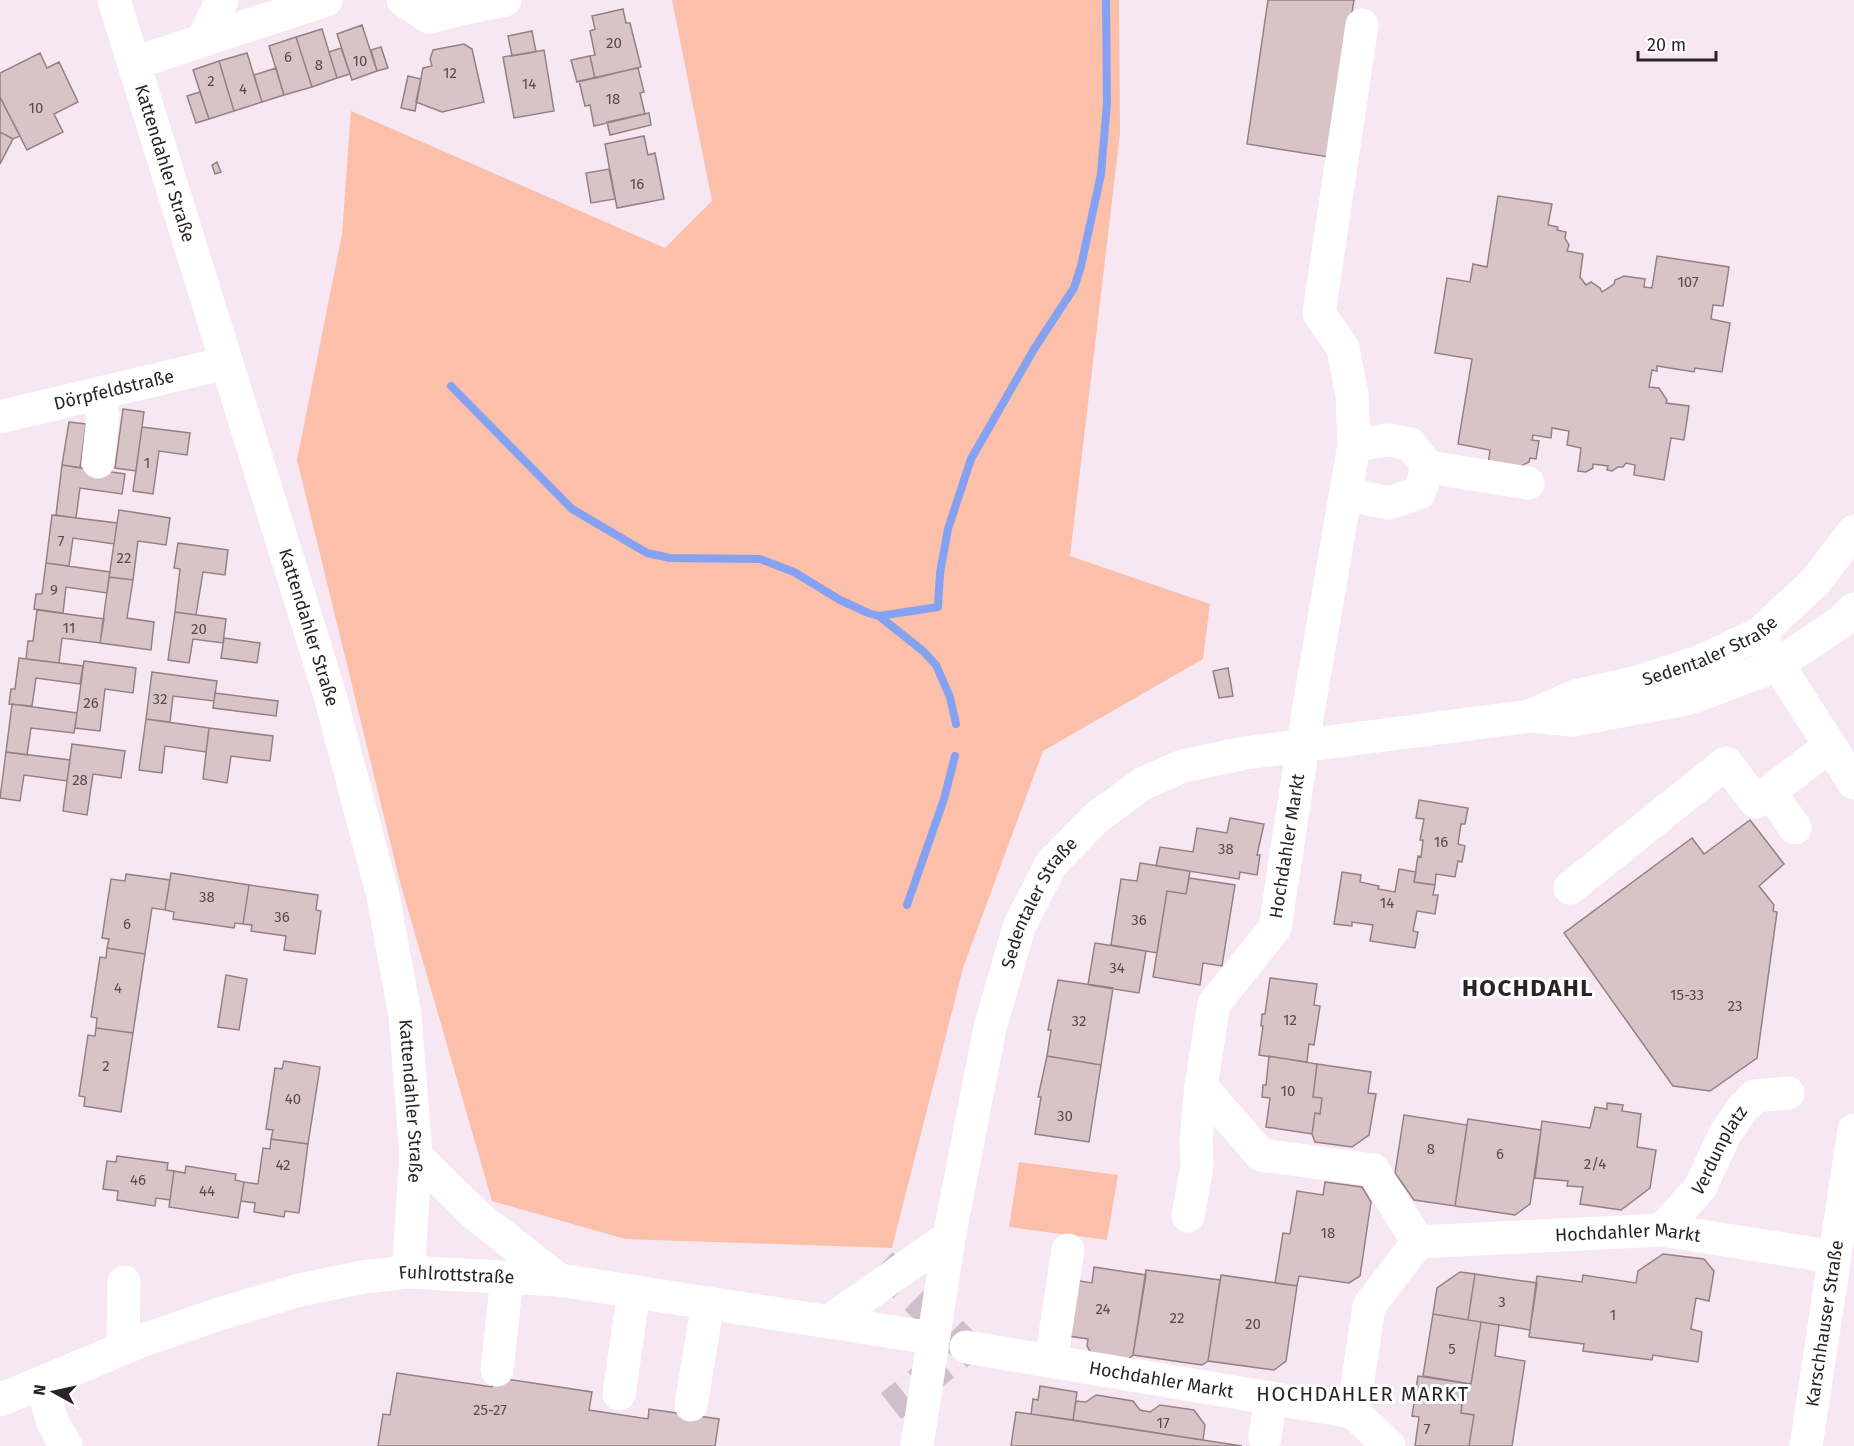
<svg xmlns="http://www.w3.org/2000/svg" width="1854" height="1446" font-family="'Fira Sans',sans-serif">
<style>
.green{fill:#fbbfaa}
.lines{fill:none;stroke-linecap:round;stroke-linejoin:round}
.stream{stroke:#84a1f2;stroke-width:8}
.building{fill:#d8c3c6;stroke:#948184;stroke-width:1.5}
.minor-tunnel{stroke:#cec0cb;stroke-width:33;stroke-dasharray:33 16;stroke-linecap:butt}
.minor{stroke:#fff;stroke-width:33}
.labels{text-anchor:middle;stroke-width:6;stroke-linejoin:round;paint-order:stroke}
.number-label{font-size:15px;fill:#564c50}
.street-label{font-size:18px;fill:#2a2429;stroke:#fff}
.neighbourhood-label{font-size:20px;letter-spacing:1.5px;fill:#2a2429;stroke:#fff}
.district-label{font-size:24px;font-weight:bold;letter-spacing:1.5px;fill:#2a2429;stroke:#fff}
</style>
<rect width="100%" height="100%" fill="#f7e7f3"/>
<path class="green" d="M672,0H1119L1120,133L1070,556L1210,604L1203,659L1043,751L963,968L892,1248L625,1239L492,1201L400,882L297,460L342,234L351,111L665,248L712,201Z
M1019,1162L1118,1175L1107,1240L1009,1227Z"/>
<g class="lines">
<path class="stream" d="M451,386L572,509L647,553L670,558L760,559L794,572L840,600L868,613L879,616L923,651L936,665L950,697L956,724
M879,616L938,607L940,573L948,529L971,459L1034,349L1074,288L1081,266L1101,174L1107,103L1106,0
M907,905L944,799L955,756"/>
</g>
<path class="building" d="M1268,0H1354L1329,157L1247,144Z
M623,9L626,23H630L641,67L595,78L590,56L595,55L590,31L595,29L592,16Z
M362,25L377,71L352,80L337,34Z
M322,29L337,78L312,87L296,37Z
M532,31L536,52L512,56L508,36Z
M296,37L312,87L284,95L269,46Z
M464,44L472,49L484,102L442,112L416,102L423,68L432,66L430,59L433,50Z
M381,47L388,68L377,71L371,50Z
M341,48L350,74L337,78L329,52Z
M544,50L554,111L514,118L503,57Z
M40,53L47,68L59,62L78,102L54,114L63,132L27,150L0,97V73Z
M247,53L262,102L234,111L219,61Z
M590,56L595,78L577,82L571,60Z
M219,61L234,111L209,119L193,70Z
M276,68L284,95L262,102L254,75Z
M638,68L644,92L640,93L645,114L594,126L590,105L585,106L579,81Z
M408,76L421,79L415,111L401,108Z
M200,92L209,119L196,123L187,96Z
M0,97L20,136L13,139L0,132Z
M649,113L651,125L610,135L607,122Z
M0,132L13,139L0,164Z
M644,136L648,155L655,153L664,199L617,208L605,144Z
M217,162L221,172L215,174L212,165Z
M609,169L615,199L591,203L586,173Z
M1498,196L1552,204L1548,225L1558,227L1557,230L1566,232L1565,238L1569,245L1567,251L1583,254L1580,277L1586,285L1591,282L1600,288L1602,292L1614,284L1615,280L1624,276L1645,279L1644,287L1652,288L1657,256L1729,267L1723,306L1713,305L1711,319L1730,323L1722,372L1695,368L1694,372L1657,366V371L1652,370L1649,387L1659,388L1667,400L1666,403L1689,406L1684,440L1671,438L1664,480L1634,475L1635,465L1626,463L1623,467H1618L1612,471L1607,470L1608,466L1593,464V468L1586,472L1578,471L1581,448L1567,445L1569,431L1552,428L1551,438L1533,435L1532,440L1539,441L1536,459L1530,458L1529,462L1513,470L1488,465L1490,450L1458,444L1472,359L1435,353L1447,278L1470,282L1473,264L1487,267Z
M123,409L144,412L136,471L115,468Z
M69,422L86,424L80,468L62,465Z
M142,427L190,433L187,455L159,451L153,494L133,491Z
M62,465L125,474L122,494L80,488L76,518L56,515Z
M119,510L170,518L166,545L138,541L133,580L109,577Z
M52,515L117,523L114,544L73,538L69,566L46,563Z
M178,543L228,550L225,575L203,572L196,615L175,612L180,569L174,568Z
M46,563L110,572L107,593L66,587L63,613L34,609L36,594H42Z
M109,577L133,580L127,618L154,622L151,650L100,643Z
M37,610L104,619L100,643L62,638L59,663L26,659L28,641H33Z
M175,612L226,619L223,643L193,639L189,663L168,660Z
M224,638L260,643L257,663L221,658Z
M19,658L83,666L80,684L36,678L32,706L9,704L11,689H15Z
M84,661L136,668L133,693L105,689L100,731L75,728Z
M1228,668L1233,696L1219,698L1213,671Z
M152,672L217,681L214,701L173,696L170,722L146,719Z
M215,693L278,701L276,716L213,708Z
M12,704L77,713L74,733L31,728L27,755L6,752Z
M146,719L209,728L206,752L165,746L162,773L139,770Z
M209,728L273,736L270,761L231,756L227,783L203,779Z
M72,744L125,751L121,778L93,774L87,815L63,811Z
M6,752L70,760L67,781L24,775L20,801L0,798Z
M1419,800L1468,808L1465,824H1461L1458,844L1465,846L1462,862L1458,861L1455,877L1436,874L1435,885L1414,882L1418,856L1421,857L1423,840H1420L1424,819L1416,818Z
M1230,818L1264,824L1257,855H1260L1257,875L1240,872L1239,879L1156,866L1160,847L1193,852L1197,828L1227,833Z
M1750,820L1784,864L1759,886L1774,905L1773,911L1777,912L1757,1058L1710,1091L1673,1086L1564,933L1692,838L1704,854Z
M1140,863L1190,871L1186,894L1167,891L1157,953L1111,945L1121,879L1137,881Z
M1399,869L1416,872L1414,882L1435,885L1433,895H1438L1435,914L1417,911L1413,931L1418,932L1415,948L1370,941L1373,925L1352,922V926L1334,924L1342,872L1361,875L1360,882L1379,886L1378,889L1395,892Z
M171,873L249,885L243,924L235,923L234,928L173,919L174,912L165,910Z
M126,874L170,880L165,910L152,908L145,954L107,948L109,939L102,938L111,879L125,881Z
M1189,878L1235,885L1222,966L1203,963L1200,985L1153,977L1167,891L1186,894Z
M249,885L318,895L316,910L321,911L315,954L284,950L286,936L251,931L252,925L243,924Z
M1095,943L1146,951L1139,993L1088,985Z
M107,948L145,954L133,1033L96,1028L97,1018L91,1017L100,957L106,958Z
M226,975L247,979L239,1030L218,1027Z
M1270,978L1317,984L1314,1005L1320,1006L1314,1045L1309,1044L1307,1062L1259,1055L1263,1026H1261L1262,1014H1265Z
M1058,980L1113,988L1101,1065L1047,1056L1051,1030H1048Z
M96,1028L133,1033L121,1112L84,1106L85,1097L79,1096L88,1035L95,1036Z
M1047,1056L1101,1065L1089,1142L1035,1134L1041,1097H1038Z
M1269,1056L1317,1064L1313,1097L1322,1098L1320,1114L1315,1113L1312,1134L1266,1127L1270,1098L1262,1097L1263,1085H1266Z
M284,1061L320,1067L308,1144L271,1139L273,1130L266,1129L275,1068L282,1069Z
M1317,1064L1371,1072L1368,1093L1376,1094L1369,1135L1352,1147L1315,1142L1312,1134L1315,1113L1320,1114L1322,1098L1313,1097Z
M1607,1103L1623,1105L1622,1111L1641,1114L1637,1147L1656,1150L1650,1188L1621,1210L1580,1204L1583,1187L1567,1186L1568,1181L1535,1178L1542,1121L1590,1128L1595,1107L1607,1109Z
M1404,1115L1467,1125L1455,1206L1414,1200L1395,1173Z
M1468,1119L1541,1130L1530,1204L1515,1215L1455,1206Z
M271,1139L308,1144L299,1213L285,1211L284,1217L254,1212L255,1203L241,1201L244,1182L258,1184L263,1148L270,1149Z
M117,1156L168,1163L167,1170L174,1171L170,1200L156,1198L155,1206L117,1200L118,1191L103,1189L107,1161L116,1162Z
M186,1166L236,1174L235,1180L244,1182L238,1218L169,1207L174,1171L185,1173Z
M1325,1182L1362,1187L1371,1202L1360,1276L1349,1283L1299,1276L1297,1286L1275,1283L1283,1233L1290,1234L1297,1191L1323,1195Z
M1663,1254L1704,1259L1714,1271L1709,1301L1696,1298L1691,1329L1702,1332L1698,1362L1653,1355L1652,1360L1583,1351L1584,1344L1529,1337L1537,1276L1582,1282L1583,1275L1636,1283L1638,1271Z
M1094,1267L1146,1275L1133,1355L1127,1360L1093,1356L1087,1346L1088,1339L1061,1335L1069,1279L1092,1283Z
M1146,1270L1220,1280L1208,1361L1202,1365L1133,1355Z
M1460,1272L1475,1274L1468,1320L1433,1314L1437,1288Z
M1475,1274L1537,1283L1530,1330L1468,1320Z
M1221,1275L1297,1286L1286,1361L1274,1370L1208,1361Z
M1433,1314L1481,1322L1471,1384L1423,1376Z
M1481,1322L1499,1325L1495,1356L1525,1361L1512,1446H1469L1474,1415L1461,1413L1464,1383L1471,1384Z
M397,1373L492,1387L493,1377L592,1392L589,1410L648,1419L649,1409L719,1419L715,1446H378L383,1414L390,1415Z
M1418,1376L1464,1383L1461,1413L1474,1415L1469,1446H1415L1419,1417L1412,1416Z
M1040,1386L1077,1392L1073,1420L1031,1414L1033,1399L1038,1400Z
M1096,1395L1133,1401L1140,1410L1150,1412L1160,1405L1194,1410L1205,1425L1203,1440L1073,1420L1076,1401L1086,1402Z
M1016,1412L1031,1414L1242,1446H1011Z"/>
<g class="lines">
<path class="minor-tunnel" d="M881,1264L966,1347L891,1406"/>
<g class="minor">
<path id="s1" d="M114,0L329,692L383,896L405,1015L416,1156L408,1272"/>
<path d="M403,0L429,17L465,8"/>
<path d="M464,0L465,8L505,0"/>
<path d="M1362,25L1319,313L1343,348L1352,395L1354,445L1309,706L1275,928L1214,1004L1201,1086L1261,1155L1373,1170L1418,1242"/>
<path d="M203,39L222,0"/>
<path d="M134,63L326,0"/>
<path id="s2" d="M0,417L226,363"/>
<path d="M98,462L103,416L99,393"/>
<path d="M1428,467L1528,483"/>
<path d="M1346,494L1389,503L1419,493L1428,467L1410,444L1388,440L1354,445"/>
<path d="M1766,646L1854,783"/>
<path id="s3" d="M1532,715L1575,696L1638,682L1699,662L1759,634L1815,582L1854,531"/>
<path d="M1770,792L1795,828"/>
<path d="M1570,888L1726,763L1756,802L1830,746"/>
<path d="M416,1156L476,1215L559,1280"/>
<path d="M1188,1216L1197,1166L1196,1141L1201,1086"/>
<path id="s4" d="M1662,1230L1700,1188L1725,1134L1743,1108L1755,1096L1788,1093"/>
<path d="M828,1322L949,1237"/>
<path id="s5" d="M966,1347L1353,1412L1389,1446"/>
<path d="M123,1348L124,1282"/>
<path d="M1051,1361L1068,1250"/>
<path d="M497,1370L507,1277"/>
<path d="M41,1383L53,1423L66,1446"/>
<path d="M619,1394L634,1291"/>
<path id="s6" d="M0,1400L141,1341L219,1314L300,1290L363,1277L408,1272L559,1280L932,1338"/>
<path d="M691,1405L708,1303"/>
<path id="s7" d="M1353,1412L1369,1306L1418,1242L1662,1230L1834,1257"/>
<path d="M1265,1437L1271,1398"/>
<path id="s8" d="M917,1446L949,1237L990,1028L1019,927L1051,864L1097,817L1144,783L1183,766L1245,753L1531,716L1572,720L1686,699L1707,692L1777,665L1842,621L1854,609"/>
<path id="s9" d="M1806,1446L1854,1130"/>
</g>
</g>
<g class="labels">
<g class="number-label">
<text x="614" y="48">20</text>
<text x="288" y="62">6</text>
<text x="360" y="66">10</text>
<text x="319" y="70">8</text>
<text x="450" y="78">12</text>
<text x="211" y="86">2</text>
<text x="529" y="89">14</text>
<text x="243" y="94">4</text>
<text x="613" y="104">18</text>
<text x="36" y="113">10</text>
<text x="637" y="189">16</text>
<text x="1688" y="287">107</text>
<text x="147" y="468">1</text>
<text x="61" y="546">7</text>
<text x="124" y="563">22</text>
<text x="54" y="595">9</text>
<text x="69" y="633">11</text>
<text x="199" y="634">20</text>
<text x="160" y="704">32</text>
<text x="91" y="708">26</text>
<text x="80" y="785">28</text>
<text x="1441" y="847">16</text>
<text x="1226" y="854">38</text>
<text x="207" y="902">38</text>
<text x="1387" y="908">14</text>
<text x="282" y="922">36</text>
<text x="1139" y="925">36</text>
<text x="127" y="929">6</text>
<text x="1117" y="973">34</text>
<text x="118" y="993">4</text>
<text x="1687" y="1000">15-33</text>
<text x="1735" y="1011">23</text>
<text x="1290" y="1025">12</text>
<text x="1079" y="1026">32</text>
<text x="106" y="1071">2</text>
<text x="1288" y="1096">10</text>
<text x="293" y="1104">40</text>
<text x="1065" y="1121">30</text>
<text x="1431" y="1154">8</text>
<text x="1500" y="1159">6</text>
<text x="1595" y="1169">2/4</text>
<text x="283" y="1170">42</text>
<text x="138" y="1185">46</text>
<text x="207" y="1196">44</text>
<text x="1328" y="1238">18</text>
<text x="1502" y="1307">3</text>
<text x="1103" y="1314">24</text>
<text x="1613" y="1320">1</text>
<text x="1177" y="1323">22</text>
<text x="1253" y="1329">20</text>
<text x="1452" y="1354">5</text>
<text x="490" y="1415">25-27</text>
<text x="1163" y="1428">17</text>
<text x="1427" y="1434">7</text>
</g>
<g class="street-label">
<text dy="6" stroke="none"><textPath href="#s1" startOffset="171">Kattendahler Straße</textPath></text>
<text dy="6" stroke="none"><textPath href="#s2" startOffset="117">Dörpfeldstraße</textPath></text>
<text dy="6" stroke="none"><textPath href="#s1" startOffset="657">Kattendahler Straße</textPath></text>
<text dy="6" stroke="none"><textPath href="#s3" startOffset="190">Sedentaler Straße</textPath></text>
<text transform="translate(1287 846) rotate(-81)" y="6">Hochdahler Markt</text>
<text dy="6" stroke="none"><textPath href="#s8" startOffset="560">Sedentaler Straße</textPath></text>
<text dy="6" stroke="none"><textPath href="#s1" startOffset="1143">Kattendahler Straße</textPath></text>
<text dy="6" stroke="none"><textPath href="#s4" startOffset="99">Verdunplatz</textPath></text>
<text dy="6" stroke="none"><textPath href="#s7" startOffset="398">Hochdahler Markt</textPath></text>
<text dy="6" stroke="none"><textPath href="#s6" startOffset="478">Fuhlrottstraße</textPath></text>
<text dy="6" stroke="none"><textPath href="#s9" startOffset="124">Karschhauser Straße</textPath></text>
<text dy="6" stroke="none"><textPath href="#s5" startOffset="198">Hochdahler Markt</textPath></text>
</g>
<g class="neighbourhood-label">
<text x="1363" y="1401">HOCHDAHLER MARKT</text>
</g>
<g class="district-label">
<text x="1528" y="996">HOCHDAHL</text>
</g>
</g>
<g transform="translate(54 1392) rotate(278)" stroke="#ffffff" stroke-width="4.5" paint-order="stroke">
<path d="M0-4.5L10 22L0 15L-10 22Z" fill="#2a2429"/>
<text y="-9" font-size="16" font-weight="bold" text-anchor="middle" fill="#2a2429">N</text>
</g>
<path d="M1638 51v9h78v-9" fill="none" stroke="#2a2429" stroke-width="3"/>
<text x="1647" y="51" font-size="18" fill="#2a2429" stroke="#ffffff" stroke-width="4.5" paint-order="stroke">20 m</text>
</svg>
